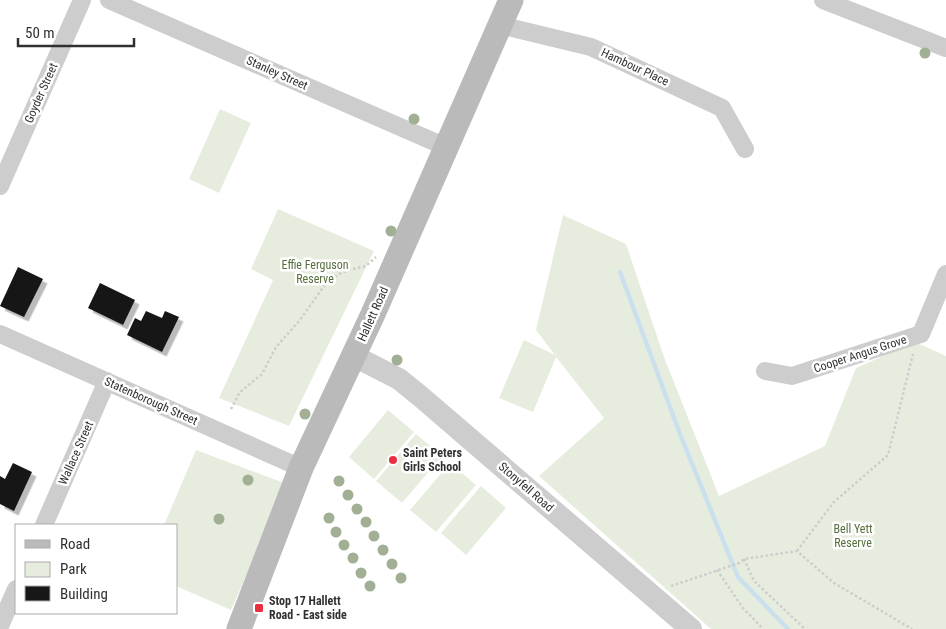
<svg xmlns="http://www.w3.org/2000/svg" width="946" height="629" font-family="'Roboto Condensed',sans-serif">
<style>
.green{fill:#e7edde}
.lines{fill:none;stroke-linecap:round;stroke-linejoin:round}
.stream{stroke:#cae0ed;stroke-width:4.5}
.building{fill:#171717;filter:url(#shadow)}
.path{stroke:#cdcdcd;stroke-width:2.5;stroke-dasharray:2.5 2.5;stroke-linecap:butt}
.minor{stroke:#cdcdcd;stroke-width:18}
.tertiary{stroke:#cdcdcd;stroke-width:22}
.secondary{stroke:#bababa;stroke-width:25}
.tree{fill:#a1af94}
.poi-dot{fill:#ea2f41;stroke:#fff;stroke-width:2}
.labels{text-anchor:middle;stroke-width:5;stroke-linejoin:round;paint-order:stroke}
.street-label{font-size:12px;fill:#303030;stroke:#fff}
.park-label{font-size:12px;fill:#546e3c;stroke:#fff}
.poi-label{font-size:12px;font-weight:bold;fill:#303030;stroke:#fff;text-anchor:start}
</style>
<defs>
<filter id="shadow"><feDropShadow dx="4.5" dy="4.5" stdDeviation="0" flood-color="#0004"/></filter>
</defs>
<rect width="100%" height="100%" fill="#fff"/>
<path class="green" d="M220,109L251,123L219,193L189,179Z
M278,209L374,251L289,426L219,398L273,280L251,269Z
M563,215L626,244L664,357L719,496L825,446L856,368L915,342L946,356V629H711L539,476L604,418L556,357L533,412L499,398L524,340L555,355L536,330Z
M388,410L414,432L374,479L349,457Z
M416,434L442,456L402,503L376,481Z
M196,450L287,484L231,610L176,586V525H164Z
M450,463L476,485L436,532L410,510Z
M481,486L506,508L466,555L441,533Z"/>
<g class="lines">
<path class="stream" d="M620,272L680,434L738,577L788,629"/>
</g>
<path class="building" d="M18,267L43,279L24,317L0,306Z
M100,283L135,300L123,325L88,308Z
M146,311L162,318L165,311L179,317L162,352L127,335L135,318L141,321Z
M13,463L32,472L14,511L0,504V476L5,479Z"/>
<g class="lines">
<path class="path" d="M231,409L240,392L262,374L276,347L300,320L324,286L339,274L349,270L366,266L376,257
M797,551L834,502L888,455L913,354
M744,559L754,581L805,629
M717,570L743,608L763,629
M671,586L739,563L744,559L797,551L834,583L912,629"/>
<path class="minor" d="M109,0L446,147
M823,0L946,48
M500,25L591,47L722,108L745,149
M0,186L82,0
M0,334L301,468
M765,371L792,376L921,334L946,274
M44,525L107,381
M0,626L16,589"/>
<path class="tertiary" d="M354,356L399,379L420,396L691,629"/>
<path class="secondary" d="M239,629L301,468L373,314L511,0"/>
</g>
<g class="tree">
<circle cx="925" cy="53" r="5.5"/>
<circle cx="414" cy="119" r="5.5"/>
<circle cx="391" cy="231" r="5.5"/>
<circle cx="397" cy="360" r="5.5"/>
<circle cx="305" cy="414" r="5.5"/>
<circle cx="248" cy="480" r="5.5"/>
<circle cx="339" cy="481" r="5.5"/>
<circle cx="348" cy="495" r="5.5"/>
<circle cx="357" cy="509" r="5.5"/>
<circle cx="329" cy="518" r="5.5"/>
<circle cx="219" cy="519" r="5.5"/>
<circle cx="366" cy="522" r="5.5"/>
<circle cx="336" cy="532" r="5.5"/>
<circle cx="374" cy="536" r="5.5"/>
<circle cx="344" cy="545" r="5.5"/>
<circle cx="383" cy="550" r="5.5"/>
<circle cx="353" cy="558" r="5.5"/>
<circle cx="392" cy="564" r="5.5"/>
<circle cx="361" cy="573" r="5.5"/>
<circle cx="401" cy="578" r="5.5"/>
<circle cx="370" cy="586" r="5.5"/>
</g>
<g class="poi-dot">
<circle cx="393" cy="460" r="5"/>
<rect x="254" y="603" width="10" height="10" rx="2.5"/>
</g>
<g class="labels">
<g class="street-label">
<text transform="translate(635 67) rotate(25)" y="4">Hambour Place</text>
<text transform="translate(277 73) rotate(24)" y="4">Stanley Street</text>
<text transform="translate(41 93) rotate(-66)" y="4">Goyder Street</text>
<text transform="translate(373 314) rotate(-66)" y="4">Hallett Road</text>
<text transform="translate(860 354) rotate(-18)" y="4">Cooper Angus Grove</text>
<text transform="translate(151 401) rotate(24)" y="4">Statenborough Street</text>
<text transform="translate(76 453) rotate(-66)" y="4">Wallace Street</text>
<text transform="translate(526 487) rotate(41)" y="4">Stonyfell Road</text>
</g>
<g class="park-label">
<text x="315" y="269">Effie Ferguson<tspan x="315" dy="14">Reserve</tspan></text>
<text x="853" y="533">Bell Yett<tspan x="853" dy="14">Reserve</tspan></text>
</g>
<g class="poi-label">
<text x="403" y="457">Saint Peters<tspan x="403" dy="14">Girls School</tspan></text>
<text x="269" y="605">Stop 17 Hallett<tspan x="269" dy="14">Road - East side</tspan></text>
</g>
</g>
<rect x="15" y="524" width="162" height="90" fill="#ffffff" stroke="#acacac"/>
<rect x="25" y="540" width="25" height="8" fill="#bababa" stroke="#acacac"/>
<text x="60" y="549" font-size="15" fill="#303030">Road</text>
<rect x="25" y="562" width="25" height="15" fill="#e7edde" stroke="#acacac"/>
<text x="60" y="574" font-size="15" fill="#303030">Park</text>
<rect x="25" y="586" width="25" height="15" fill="#171717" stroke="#acacac"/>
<text x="60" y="599" font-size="15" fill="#303030">Building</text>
<path d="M18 38v8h116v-8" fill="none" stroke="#303030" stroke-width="2.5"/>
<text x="25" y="38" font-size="15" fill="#303030" stroke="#ffffff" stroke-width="4" paint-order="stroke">50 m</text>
</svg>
